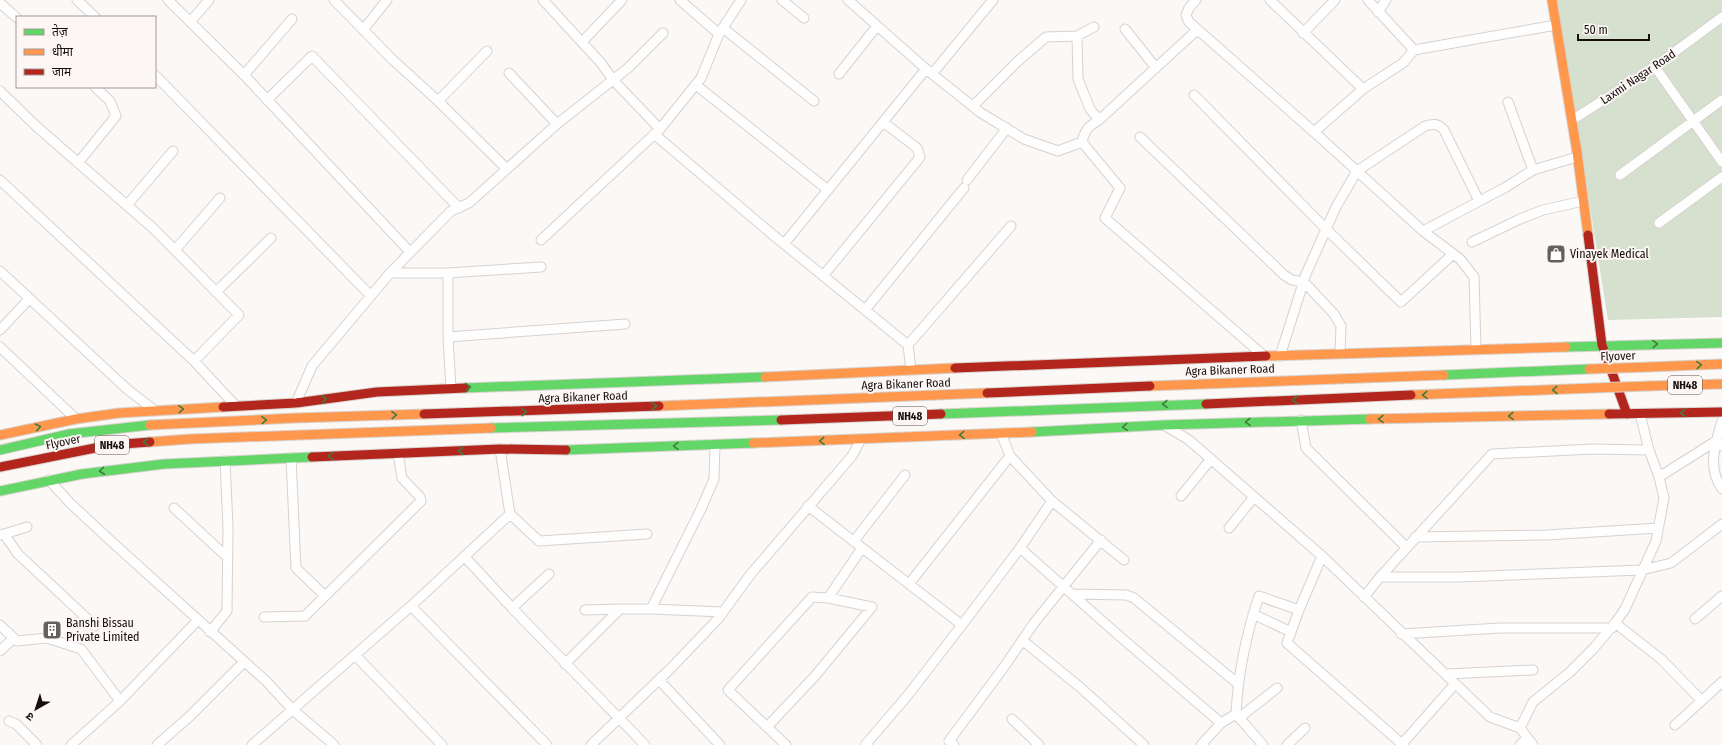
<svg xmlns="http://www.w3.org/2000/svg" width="1722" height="745" font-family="'Fira Sans Condensed','Noto Sans Devanagari',sans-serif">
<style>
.grass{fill:#d5e0ce}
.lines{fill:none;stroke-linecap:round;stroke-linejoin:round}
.street-casing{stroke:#d8d2ce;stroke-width:11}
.fast-casing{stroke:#d8d2ce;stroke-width:11}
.slow-casing{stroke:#d8d2ce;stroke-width:11}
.jam-casing{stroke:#d8d2ce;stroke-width:11}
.street{stroke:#fefefe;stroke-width:9}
.fast{stroke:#63d668;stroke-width:9}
.slow{stroke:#ff974d;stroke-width:9}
.jam{stroke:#b3261e;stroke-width:9}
.slow-bridge-casing{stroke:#d8d2ce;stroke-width:11;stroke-linecap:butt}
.slow-bridge{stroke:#ff974d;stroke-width:9}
.oneway{stroke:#407c3e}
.labels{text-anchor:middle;stroke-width:4;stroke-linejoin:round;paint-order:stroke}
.shield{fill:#fcf7f5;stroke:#5a5450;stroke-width:1}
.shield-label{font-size:11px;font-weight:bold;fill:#150e0a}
.street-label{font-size:12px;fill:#150e0a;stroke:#fcf7f5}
.poi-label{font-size:12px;fill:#150e0a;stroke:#fcf7f5;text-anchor:start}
</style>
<rect width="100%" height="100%" fill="#fbf8f6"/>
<path class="grass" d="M1557,0H1722V317L1608,320Z"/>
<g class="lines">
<defs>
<path id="street" d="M77,0L95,17
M168,0L244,75L410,252
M334,0L393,60L438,101L507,169
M680,0L719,34
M782,0L804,18
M848,0L926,69L981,113L1024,139L1058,151L1082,142L1120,188L1105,218L1264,356
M1196,0L1189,8L1186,15L1189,22L1314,132L1363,89
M1270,0L1363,89L1403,63L1414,50L1368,0
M0,3L17,18
M1378,12L1386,0
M190,22L209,0
M723,28L814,101
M1125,29L1156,68
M363,30L387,0
M1303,33L1335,0
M1077,36L1078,79L1090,109L1099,120C1089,126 1085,129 1082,142
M582,42L622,0
M1414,50L1556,25
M1655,67L1722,162
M509,73L557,124
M839,74L877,26
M932,74L993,0
M155,75L371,296
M244,75L292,19
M696,85L828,190
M0,91L36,126L154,229L239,315L194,361
M1194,95L1326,229L1401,302L1453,254
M267,100L312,56L459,208
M438,101L487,51
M1508,102L1533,170
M973,106L1018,61L1046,37L1077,36L1094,27
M1099,120L1197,30
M1572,120L1646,73L1722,17
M660,129L701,78L719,34L741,0
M1314,132L1423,231L1460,259L1474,277L1476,350
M654,134L773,235L908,345L1011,226
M1140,137L1284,275L1292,280L1304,282L1334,314L1341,326L1340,353
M78,163L116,116L110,101L95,87
M1620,175L1722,100
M0,180L194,361L235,405
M967,180L1007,128
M127,205L173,151
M1659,223L1722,177
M1423,231L1506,187L1533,170L1577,157
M541,240L660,129L613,80L601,63L543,0
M1472,242L1520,219L1543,210L1583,201
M784,244L926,69
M175,250L220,198
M0,271L127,389L154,410
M390,273H448L541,267
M448,273V337L451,388
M823,276L917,161L920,157L917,148L883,122
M216,292L271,238
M865,310L964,188
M0,330L29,299
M448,337L625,324
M908,345L911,370
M0,347L76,419
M1280,356L1306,274L1336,207L1357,171L1425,126C1435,123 1438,124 1444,130L1479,201
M296,403L312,366L390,273L451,211L469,203L557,124L628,68L663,33
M1301,420L1306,448L1406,547
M1722,421C1715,445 1707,467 1722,489
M1164,425L1189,440L1322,556L1490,717L1520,728L1533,745
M1001,433L1010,456L1052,501L1124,560
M291,458L296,568L325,596
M1659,477L1716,441L1722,446
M49,480L70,503L112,542L266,681L292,709L334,745
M1181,496L1211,459
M808,506L962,625L1020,548L1052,501
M174,508L227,557
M510,514L539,541L647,534
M1229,528L1254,497
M4,534L27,527
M0,535L4,534L18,554L95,626
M1415,537L1547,535L1658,528
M854,541L905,475
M1020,548L1117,634L1221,723L1236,714C1238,673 1246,635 1259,596L1299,610
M464,556L512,608L645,745
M1322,556L1299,610L1287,643L1402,744L1455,684
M1380,577L1492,454L1592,449L1649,450
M909,584L1010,456
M1073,594L1126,595L1134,598L1237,683
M1364,597L1380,577H1460L1642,570L1671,563L1722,524
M828,598L862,548
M411,606L547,745
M512,608L549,574
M651,609L701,509L714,479L715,445
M585,610L620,609
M1253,614L1291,632
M264,617L305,616L421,501L420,497L402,478L398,454
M1695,619L1722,596
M1615,623L1661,659L1701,700
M0,625L17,641L47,638L81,649L120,701L198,620
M210,632L227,611L228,527L225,461
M1401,634L1500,628H1612
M1022,640L1081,688L1144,745
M0,651L14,638
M355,655L442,745
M565,664L620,609H651L723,612
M1446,674L1533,670
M659,680L720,745
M1236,714L1263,745
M1239,718L1277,688
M1012,719L1039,745
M9,721L16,724L37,745
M1675,725L1722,682
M767,727L728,690L812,597L828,598L872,607L815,676L767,727L786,745
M1520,728L1533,702L1570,672L1594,648L1615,623L1625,609L1656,541L1664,498L1659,477L1649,450L1640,414
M71,745L120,701
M157,745L190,716L244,662
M252,745L411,606L510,514L500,449
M591,745L670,669L718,619L750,575L852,456L861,439
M867,745L866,744L908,695L962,625
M954,745L949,741L1004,667L1034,623L1101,540
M1201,745L1221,723
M1287,745L1305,728
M1520,745L1527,738"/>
<path id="fast" d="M1566,347L1722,343
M1444,375L1589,369
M465,388L765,377
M941,414L1206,404
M491,428L781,420
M1032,432L1164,425L1370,419
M0,450L69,434L150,425
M566,450L753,443
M0,491L82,474L164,464L312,457"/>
<path id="slow" d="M1552,0L1577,152L1588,235
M1266,356L1566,347
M1649,367L1722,364
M765,377L955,368
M1150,386L1444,375
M1648,386L1722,384
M1411,395L1594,388
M659,406L987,393
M1370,419L1609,414
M150,425L296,418L424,414
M0,435L76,419L119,413L223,407
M150,442L190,439L491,428
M753,443L1032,432"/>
<path id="jam" d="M1588,235L1602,345L1627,414
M955,368L1266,356
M987,393L1150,386
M1206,404L1411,395
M223,407L296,403L377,392L465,388
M424,414L659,406
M1609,414L1722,412
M781,420L941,414
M312,457L500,449L566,450
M0,467L110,445L150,442"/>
</defs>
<use href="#street" class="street-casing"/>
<use href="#fast" class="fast-casing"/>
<use href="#slow" class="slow-casing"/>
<use href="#jam" class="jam-casing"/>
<use href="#street" class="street"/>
<use href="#fast" class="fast"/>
<use href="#slow" class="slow"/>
<use href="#jam" class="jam"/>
<defs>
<path id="slow-bridge" d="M1589,369L1649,367
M1594,388L1648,386"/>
</defs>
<use href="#slow-bridge" class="slow-bridge-casing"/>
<use href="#slow-bridge" class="slow-bridge"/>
</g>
<defs><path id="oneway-chevron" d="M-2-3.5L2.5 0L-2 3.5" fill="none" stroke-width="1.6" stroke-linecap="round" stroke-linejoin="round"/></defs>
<g class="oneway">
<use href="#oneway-chevron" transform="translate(1655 344) rotate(-1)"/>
<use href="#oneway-chevron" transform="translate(1699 365) rotate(-2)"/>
<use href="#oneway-chevron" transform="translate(468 387) rotate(-2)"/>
<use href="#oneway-chevron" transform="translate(1555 390) rotate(178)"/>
<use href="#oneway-chevron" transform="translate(1425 395) rotate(178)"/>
<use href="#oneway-chevron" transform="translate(324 399) rotate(-7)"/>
<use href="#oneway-chevron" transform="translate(1295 400) rotate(178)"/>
<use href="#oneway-chevron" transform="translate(1165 404) rotate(178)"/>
<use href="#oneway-chevron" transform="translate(654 406) rotate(-2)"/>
<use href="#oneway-chevron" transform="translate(181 409) rotate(-3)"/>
<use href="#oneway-chevron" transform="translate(524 412) rotate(-2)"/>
<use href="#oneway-chevron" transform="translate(1683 413) rotate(179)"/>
<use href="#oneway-chevron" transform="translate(394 415) rotate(-2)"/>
<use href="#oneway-chevron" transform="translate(1511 416) rotate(179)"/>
<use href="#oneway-chevron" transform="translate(1381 419) rotate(179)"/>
<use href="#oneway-chevron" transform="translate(264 420) rotate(-3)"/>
<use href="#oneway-chevron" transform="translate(1248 422) rotate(178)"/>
<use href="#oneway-chevron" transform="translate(38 427) rotate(-12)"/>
<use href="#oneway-chevron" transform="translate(1125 427) rotate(177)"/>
<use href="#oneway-chevron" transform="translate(962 435) rotate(177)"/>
<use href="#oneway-chevron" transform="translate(822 441) rotate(177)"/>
<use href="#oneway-chevron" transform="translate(146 442) rotate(175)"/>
<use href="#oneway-chevron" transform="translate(676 446) rotate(179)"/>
<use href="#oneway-chevron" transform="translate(461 451) rotate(177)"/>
<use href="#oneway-chevron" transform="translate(331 456) rotate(179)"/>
<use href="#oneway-chevron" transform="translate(102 471) rotate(173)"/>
</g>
<defs>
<symbol id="shop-square" viewBox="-11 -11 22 22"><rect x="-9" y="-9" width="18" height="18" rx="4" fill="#66605d" stroke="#fcf7f5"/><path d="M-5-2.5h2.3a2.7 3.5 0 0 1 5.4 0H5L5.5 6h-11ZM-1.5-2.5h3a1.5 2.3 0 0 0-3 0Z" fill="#fff"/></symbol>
<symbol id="building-square" viewBox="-11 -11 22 22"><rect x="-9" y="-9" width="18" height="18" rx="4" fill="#66605d" stroke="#fcf7f5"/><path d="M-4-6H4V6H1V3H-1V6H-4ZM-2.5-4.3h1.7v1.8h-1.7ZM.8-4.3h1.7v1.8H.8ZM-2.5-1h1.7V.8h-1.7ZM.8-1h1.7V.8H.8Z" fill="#fff"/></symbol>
</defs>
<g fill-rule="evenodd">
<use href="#shop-square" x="1545" y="243" width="22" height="22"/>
<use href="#building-square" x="41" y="619" width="22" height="22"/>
</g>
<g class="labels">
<g class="shield">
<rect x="1668" y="376" width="34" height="18" rx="3"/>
<rect x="893" y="407" width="34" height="18" rx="3"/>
<rect x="95" y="436" width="34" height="18" rx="3"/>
</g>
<g class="shield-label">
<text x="1685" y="389">NH48</text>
<text x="910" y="420">NH48</text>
<text x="112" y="449">NH48</text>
</g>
<g class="street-label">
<text transform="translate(1638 77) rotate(-34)" y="4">Laxmi Nagar Road</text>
<text transform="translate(1618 356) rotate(-2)" y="4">Flyover</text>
<text transform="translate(1230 370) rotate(-2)" y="4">Agra Bikaner Road</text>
<text transform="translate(906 384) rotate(-2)" y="4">Agra Bikaner Road</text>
<text transform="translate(583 397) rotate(-2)" y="4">Agra Bikaner Road</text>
<text transform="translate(63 442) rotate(-12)" y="4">Flyover</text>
</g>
<g class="poi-label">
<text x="1570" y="258">Vinayek Medical</text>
<text x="66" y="627">Banshi Bissau<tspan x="66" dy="14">Private Limited</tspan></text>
</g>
</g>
<rect x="16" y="16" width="140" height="72" fill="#fcf7f5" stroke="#a09a97"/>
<rect x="24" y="29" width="20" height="6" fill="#63d668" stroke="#a09a97"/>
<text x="52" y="36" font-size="12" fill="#150e0a">तेज़</text>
<rect x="24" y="49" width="20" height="6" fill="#ff974d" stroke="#a09a97"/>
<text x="52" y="56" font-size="12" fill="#150e0a">धीमा</text>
<rect x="24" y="69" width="20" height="6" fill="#b3261e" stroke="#a09a97"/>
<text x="52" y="76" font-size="12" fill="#150e0a">जाम</text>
<g transform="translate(36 709) rotate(219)" stroke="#fcf7f5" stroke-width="3" paint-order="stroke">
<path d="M0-3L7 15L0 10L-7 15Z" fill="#150e0a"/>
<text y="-6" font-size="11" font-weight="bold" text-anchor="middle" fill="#150e0a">उ</text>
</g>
<path d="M1578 34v6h71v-6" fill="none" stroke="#150e0a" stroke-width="2"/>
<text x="1584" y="34" font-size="12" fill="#150e0a" stroke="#fcf7f5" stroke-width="3" paint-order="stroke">50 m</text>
</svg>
